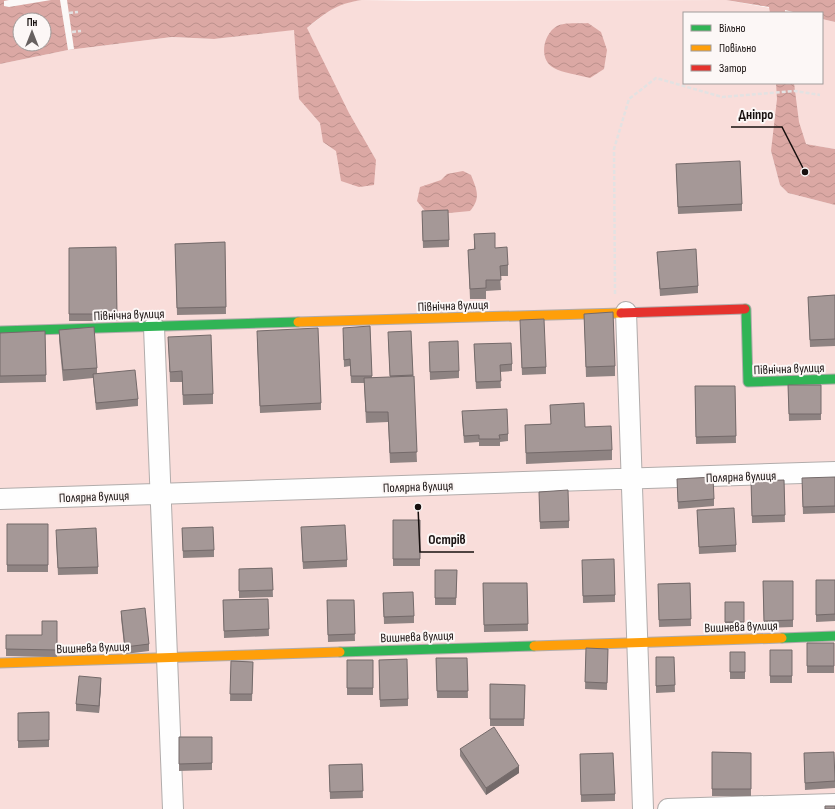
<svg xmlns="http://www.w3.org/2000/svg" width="835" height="809" font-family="'Sofia Sans Condensed',sans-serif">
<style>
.green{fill:#f9ddda}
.water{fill:url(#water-waves);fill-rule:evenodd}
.pier{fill:#fbf8f7}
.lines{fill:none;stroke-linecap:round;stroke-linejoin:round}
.street-casing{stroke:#b1acab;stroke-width:22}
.fast-casing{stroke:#b1acab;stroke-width:11}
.slow-casing{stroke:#b1acab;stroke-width:11}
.jam-casing{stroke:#b1acab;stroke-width:11}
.path{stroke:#e3e2e2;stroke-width:2.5;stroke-dasharray:4 2;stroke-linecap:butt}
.street{stroke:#fefefe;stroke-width:20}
.fast{stroke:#30b455;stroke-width:9}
.slow{stroke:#ff9f0a;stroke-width:9}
.jam{stroke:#e5322d;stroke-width:9}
.wall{fill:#8e8382}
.shaded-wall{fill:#746a6a}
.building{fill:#a59897;stroke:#746a6a}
.labels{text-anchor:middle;stroke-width:4;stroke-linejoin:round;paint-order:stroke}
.street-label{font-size:13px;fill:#17100f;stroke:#fcf7f6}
.leader{fill:none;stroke:#17100f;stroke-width:1.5}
.callout-dot{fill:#17100f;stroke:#fcf7f6;stroke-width:1.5}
.callout-label{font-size:14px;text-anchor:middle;font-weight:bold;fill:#17100f;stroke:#fcf7f6;stroke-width:4;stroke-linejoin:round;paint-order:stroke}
</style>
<defs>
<pattern id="water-waves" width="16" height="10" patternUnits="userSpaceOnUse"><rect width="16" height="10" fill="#dba8a4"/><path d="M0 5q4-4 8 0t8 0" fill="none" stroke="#bb908c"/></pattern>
</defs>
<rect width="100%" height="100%" fill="#fbf8f7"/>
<path class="green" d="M362,0L416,1L726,0L797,13H684V83H822V19L835,22V149L794,142L771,151L780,185L788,193L835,205V809H0V64L68,50L172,37L214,39L307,28L330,10L343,3Z"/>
<path class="water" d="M0,0H362C335,4 327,12 307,28L349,113L376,160L374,185L359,187L341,181L336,151L323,142L320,123L299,99L294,30L214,39L172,37L68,50L0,64ZM20,20H44V44H20Z
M726,0H835V22L822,19V13H797L785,10V13H770L769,7Z
M588,23L601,32L607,50L604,69L590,78C580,75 562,73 554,68C538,60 543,34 557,26C565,22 579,24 588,23Z
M776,83H794L799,122L806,144L835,149V205L788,193L780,185L771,151L777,99Z
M463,171L471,175C477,190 481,198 470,211L449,213L425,211L417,201L420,187L441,180L447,174Z"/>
<path class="pier" d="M9,0H51L9,7L4,6V1Z
M60,0H67L74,49L68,50Z"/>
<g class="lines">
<defs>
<path id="street" d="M626,312L643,809
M154,327L173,809
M0,499L835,472
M668,809L835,804"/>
<path id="fast" d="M745,309H746L748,382L835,379
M0,331L298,322
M782,638L835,636
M340,652L534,646"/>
<path id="slow" d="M298,322L621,313
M534,646L782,638
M0,663L340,652"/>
<path id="jam" d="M621,313L745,309"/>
</defs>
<use href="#street" class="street-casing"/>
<use href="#fast" class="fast-casing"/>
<use href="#slow" class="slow-casing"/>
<use href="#jam" class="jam-casing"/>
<path class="path" d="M69,13L78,12
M72,32L81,31
M615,294L614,149L629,99L656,78L722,97L795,91L820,95"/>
<use href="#street" class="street"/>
<use href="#fast" class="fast"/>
<use href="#slow" class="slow"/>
<use href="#jam" class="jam"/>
</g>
<path class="wall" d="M676,164L742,204V211L678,214Z
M422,218L449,240V247L423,248Z
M474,234L495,248L508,265V276H500L501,290L486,291V299H470L468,250L474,249Z
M225,242L226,314L177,315L175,244Z
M116,247L117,321H69V248Z
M657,252L698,286V293L660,296Z
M835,295V346L810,347L808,297Z
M584,314L615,366V376L586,377Z
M370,326L372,378L390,377L388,339L411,331L417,462L390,463L388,422L366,423L364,383H351L350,366L344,367L343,335Z
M520,327L546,367V374L522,375Z
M59,330L97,368V374L138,399V406L96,410L93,378L63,381L59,340Z
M45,331L46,382L0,383V333Z
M168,337L213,394V404L183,405L182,382H170Z
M257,338L321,403V410L260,413Z
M429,342L459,371V378L430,380Z
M474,344L512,364V371L500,372L501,388L476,389Z
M788,385H821V420L789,421Z
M695,386H735L736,443L696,444Z
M550,405L585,427L612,450V460L526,464L525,425L551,424Z
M462,418L508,434V441L500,442V446H479V442L464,443Z
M835,477V513L803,514L802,485Z
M677,479L714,499V506L678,509Z
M784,480L785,522L752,523L751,481Z
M539,499L569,521V528L540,529Z
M697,510L736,545V552L699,554Z
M393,520L420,559V566H393Z
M7,524H48V572H7Z
M182,528L214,550V557L183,558Z
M301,534L347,560V567L303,569Z
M56,537L98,567V574L58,575Z
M582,567L615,595V602L583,603Z
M272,568L273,597L239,598V569Z
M435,570H457L456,605H435Z
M816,580H835V621L816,622Z
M763,581H793V627L764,628Z
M483,583H527L528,631L484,632Z
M690,583L691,626L659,627L658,584Z
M383,593L414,616V623L384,624Z
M268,599L269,636L224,638L223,600Z
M327,600H354L355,641L328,642Z
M725,602H744V629H725Z
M121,611L149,644V651L125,654L121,618Z
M57,621V657L6,656V635H42Z
M807,643H834V673H807Z
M586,648L608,649L607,690L585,689Z
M770,650H792V683H770Z
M730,652H745V679H730Z
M656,657H674L675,692L656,693Z
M436,658H467L468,698H437Z
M347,660H373V695H347Z
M379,660L408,699V706L380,707Z
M231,661L253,662L252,701H230Z
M490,684L525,685L524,726H490Z
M101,685L99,713L76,711V704Z
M49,712V747L18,748V713Z
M179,737H212V770L179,771Z
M460,749L519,773L486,795L460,756Z
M712,752L751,753V796H712Z
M804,753L835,781V788L805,790Z
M580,754L615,794V801L581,802Z
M362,764L363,798L330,799L329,765Z"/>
<path class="shaded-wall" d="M101,678V685L99,713V706Z
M519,766V773L486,795V788Z"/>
<path class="building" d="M740,161L742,204L678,207L676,164Z
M448,210L449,240L423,241L422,211Z
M495,233V248L507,247L508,265L500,266L501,280H486V288L470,289L468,250L475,249L474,234Z
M225,242L226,307L177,308L175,244Z
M116,247L117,314H69V248Z
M696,249L698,286L660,289L657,252Z
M835,295V339L810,340L808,297Z
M613,312L615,366L586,367L584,314Z
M544,319L546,367L522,368L520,320Z
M370,326L372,376H351L350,359L344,360L343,328Z
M94,327L97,368L63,370L59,330Z
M318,328L321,403L260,406L257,331Z
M45,331L46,375L0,376V333Z
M411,331L413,375L390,376L388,332Z
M211,335L213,394L183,395L182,371L170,372L168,337Z
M458,341L459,371L430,372L429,342Z
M511,343L512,364L500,365L501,381L476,382L474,344Z
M135,370L138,399L96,403L93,374Z
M414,376L417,452L390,453L388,412H366L364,378Z
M788,385H821V414H789Z
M695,386H735L736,436L696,437Z
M584,403L585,427L611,426L612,450L526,453L525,425L551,424L550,405Z
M507,409L508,434L499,435L500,439H479V435L464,436L462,411Z
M713,477L714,499L678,502L677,479Z
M835,477V506L803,507L802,478Z
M784,480L785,515L752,516L751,481Z
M568,490L569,521L540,522L539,492Z
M734,508L736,545L699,547L697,510Z
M393,520H420V559H393Z
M7,524H48V565H7Z
M345,525L347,560L303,562L301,527Z
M213,527L214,550L183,551L182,528Z
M96,528L98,567L58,568L56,530Z
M614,559L615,595L583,596L582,560Z
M272,568L273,590L239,591V569Z
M435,570H457L456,598H435Z
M816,580H835V614L816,615Z
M763,581H793V620L764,621Z
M483,583H527L528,624L484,625Z
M690,583L691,619L659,620L658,584Z
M413,592L414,616L384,617L383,593Z
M268,599L269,629L224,631L223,600Z
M327,600H354L355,634L328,635Z
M725,602H744V622H725Z
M145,608L149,644L125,647L121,611Z
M42,621H57V650L6,649V635H42Z
M807,643H834V666H807Z
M586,648L608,649L607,683L585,682Z
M770,650H792V676H770Z
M730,652H745V672H730Z
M656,657H674L675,685L656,686Z
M436,658H467L468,691H437Z
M407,659L408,699L380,700L379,660Z
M347,660H373V688H347Z
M231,661L253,662L252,694H230Z
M79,676L101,678L99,706L76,704Z
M490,684L525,685L524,719H490Z
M49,712V740L18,741V713Z
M494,727L519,766L486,788L460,749Z
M179,737H212V763L179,764Z
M712,752L751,753V789H712Z
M834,752L835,781L805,783L804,753Z
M613,753L615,794L581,795L580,754Z
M362,764L363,791L330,792L329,765Z
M825,806H835V809H825Z"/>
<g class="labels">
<g class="street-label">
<text transform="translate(453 305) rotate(-2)" y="5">Північна вулиця</text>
<text transform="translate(129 314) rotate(-2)" y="5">Північна вулиця</text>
<text transform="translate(789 368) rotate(-2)" y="5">Північна вулиця</text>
<text transform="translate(741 476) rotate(-2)" y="5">Полярна вулиця</text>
<text transform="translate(418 486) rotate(-2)" y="5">Полярна вулиця</text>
<text transform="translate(94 496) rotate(-2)" y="5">Полярна вулиця</text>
<text transform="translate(741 626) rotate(-2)" y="5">Вишнева вулиця</text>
<text transform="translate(417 636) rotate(-2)" y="5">Вишнева вулиця</text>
<text transform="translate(93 647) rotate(-2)" y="5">Вишнева вулиця</text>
</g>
</g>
<path class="leader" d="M805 172L782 127H731M418 507L420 552H474"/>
<g class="callout-dot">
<circle cx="805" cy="172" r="4"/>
<circle cx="418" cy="507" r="4"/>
</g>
<g class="callout-label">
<text x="756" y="119">Дніпро</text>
<text x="447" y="544">Острів</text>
</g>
<rect x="683" y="12" width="140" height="72" fill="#fcf7f6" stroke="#a09b9a"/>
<rect x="691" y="25" width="20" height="6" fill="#30b455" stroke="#a09b9a"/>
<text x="719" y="32" font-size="12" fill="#17100f">Вільно</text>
<rect x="691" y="45" width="20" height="6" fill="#ff9f0a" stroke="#a09b9a"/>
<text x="719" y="52" font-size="12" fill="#17100f">Повільно</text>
<rect x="691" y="65" width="20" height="6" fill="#e5322d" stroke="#a09b9a"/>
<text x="719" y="72" font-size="12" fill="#17100f">Затор</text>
<g transform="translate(32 32)"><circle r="19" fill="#fcf7f6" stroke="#a09b9a"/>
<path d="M0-3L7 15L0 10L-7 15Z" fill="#676160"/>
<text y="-6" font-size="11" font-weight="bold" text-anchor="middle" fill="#17100f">Пн</text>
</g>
</svg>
